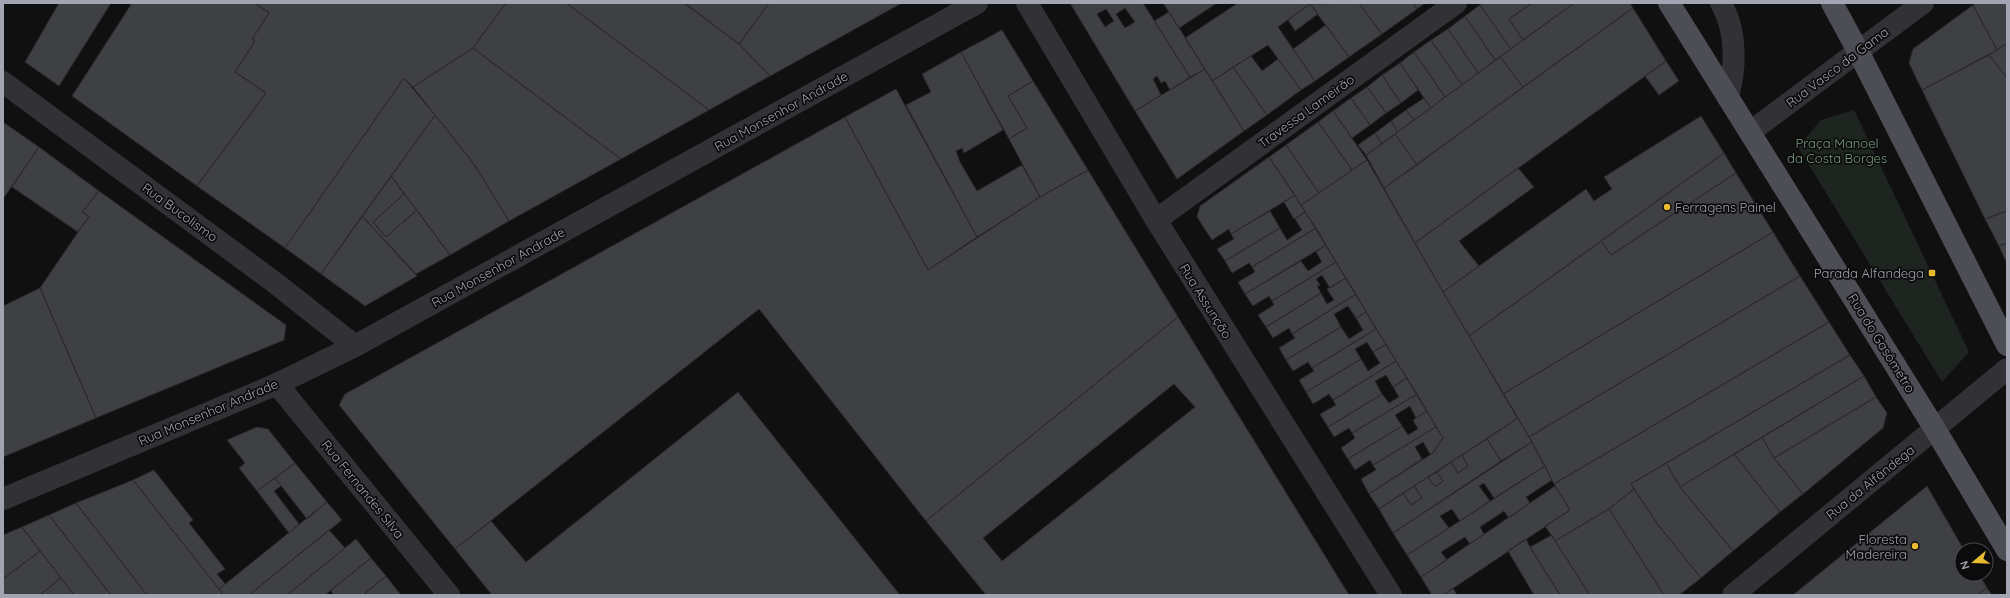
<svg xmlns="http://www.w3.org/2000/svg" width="2010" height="598" font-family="Quicksand,sans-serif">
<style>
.green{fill:#1e2520}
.building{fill:#3f4044;stroke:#2a2a2d;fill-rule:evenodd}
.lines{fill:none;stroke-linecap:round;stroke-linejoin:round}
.minor{stroke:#313136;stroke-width:22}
.major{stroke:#4d4e55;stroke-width:22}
.poi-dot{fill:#e8bb31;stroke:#0b0b0c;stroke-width:1.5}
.labels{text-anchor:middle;stroke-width:3.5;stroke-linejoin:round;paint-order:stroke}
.street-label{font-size:13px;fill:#a2a5b1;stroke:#0b0b0c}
.park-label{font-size:13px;fill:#799c7e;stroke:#0b0b0c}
.poi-label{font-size:13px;fill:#a2a5b1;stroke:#0b0b0c;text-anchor:end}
</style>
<rect width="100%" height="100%" fill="#101011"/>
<path class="green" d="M1854,110L1969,352L1942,382L1798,147L1821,120Z"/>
<path class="building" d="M59,3H111L59,86L25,62Z
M132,3H255L269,13L252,39L255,41L235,72L266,93L197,186L72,96Z
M255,3H506L473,48L413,87L404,78L285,248L197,186L266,93L235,72L255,41L252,39L269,13Z
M506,3H566L709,110L621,159L473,48Z
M566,3H684L739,44L770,76L709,110Z
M685,3H769L739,44Z
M769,3H902L770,76L739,44Z
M1070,3H1143L1190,77L1170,90L1165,81L1161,83L1157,76L1153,79L1161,95L1135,111ZM1125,8L1135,22L1125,28L1116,14ZM1106,9L1114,21L1105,27L1097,14Z
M1163,3H1217L1179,28Z
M1238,3H1311L1278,27L1315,81L1301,90L1268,45L1212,81L1185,38Z
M1359,3H1413L1417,9L1382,34Z
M1359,3L1382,34L1349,57L1310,4Z
M1413,3H1425L1417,9Z
M1483,3H1532L1509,19L1523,40L1511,49L1480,5Z
M1532,3H1574L1523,40L1509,19Z
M1574,3H1630L1633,8L1523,87L1500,57Z
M1975,3H2007V43L1997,50L1973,5Z
M1310,4L1318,14L1295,31L1288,20Z
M1480,5L1511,49L1495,60L1465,16Z
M1973,5L1997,50L1922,90L1909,63L1913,49Z
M1633,8L1666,61L1415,243L1384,188Z
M1169,12L1205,69L1190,77L1154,21Z
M1465,16L1495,60L1478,73L1448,29Z
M1326,25L1349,57L1315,81L1293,49Z
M1448,29L1478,73L1462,85L1431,40Z
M1002,30L1033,81L1008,96L1027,128L1009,139L961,52Z
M1431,40L1462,85L1445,97L1414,52Z
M2007,43V78L1989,55Z
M473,48L621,159L509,221L474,164L413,87Z
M961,52L1003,130L964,153L962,148L956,151L960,162L977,191L1022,165L1040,197L977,237L906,105L931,92L922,74Z
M1414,52L1445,97L1431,108L1400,63Z
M1989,55L2007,78V211L1985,219L1922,90Z
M1251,56L1262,71L1278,59L1301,90L1267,115L1233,67Z
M1500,57L1523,87L1417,165L1395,134Z
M1666,61L1679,81L1659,95L1645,76Z
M1400,63L1418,90L1401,103L1382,75Z
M1233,67L1267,115L1244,131L1212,81Z
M1205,69L1244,131L1177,179L1135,111Z
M1382,75L1401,103L1386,113L1367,87Z
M404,78L435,115L321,274L285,248Z
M1033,81L1088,170L1040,197L1009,139L1027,128L1008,96Z
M1367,87L1386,113L1370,125L1351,98Z
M896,89L977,237L928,270L845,117Z
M1351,98L1370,125L1352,138L1333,111Z
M1424,98L1431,108L1414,120L1406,110Z
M1406,110L1414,120L1398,132L1391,121Z
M1333,111L1367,160L1352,170L1318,122Z
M435,115L474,164L509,221L450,255L391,176Z
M1701,116L1724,153L1469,336L1443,292L1586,189L1594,201L1612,189L1604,177Z
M845,117L928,270L1040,197L1088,170L1178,317L926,521L759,309L455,549L339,405L345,394Z
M1391,121L1398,132L1382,144L1375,133Z
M3,122L39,147L3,199Z
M1318,122L1352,170L1319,193L1286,145Z
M1375,133L1382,144L1366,155L1358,145Z
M1395,134L1417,165L1384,188L1366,155Z
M1286,145L1319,193L1301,205L1269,157Z
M39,147L99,191L82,212L89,216L78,232L12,187Z
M1724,153L1736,173L1611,255L1601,241Z
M1269,157L1295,195L1231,234L1229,229L1212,240L1197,217L1200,206Z
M1367,160L1443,292L1518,418L1379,509L1369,494L1433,453L1443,438L1301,205Z
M1518,168L1534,187L1459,241L1479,266L1443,292L1415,243Z
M1736,173L1773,232L1503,394L1469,336L1601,241L1611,255Z
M391,176L404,194L373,222L386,237L417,210L450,255L416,274L362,216Z
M99,191L286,325L284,340L96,418L40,288L89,216L82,212Z
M404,194L417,210L386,237L373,222Z
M1295,195L1305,212L1294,219L1284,202Z
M1270,211L1280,228L1225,261L1217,249L1234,239L1231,234Z
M2007,211V243L1999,246L1985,219Z
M1305,212L1316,228L1252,267L1249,263L1232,273L1225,261L1280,228L1287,240L1302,230L1295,219Z
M362,216L417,276L365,306L321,274Z
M1316,228L1326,245L1245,294L1238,282L1255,272L1252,267Z
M1773,232L1800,276L1529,437L1503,394Z
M2007,243V264L1999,246Z
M1326,245L1336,262L1272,301L1269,296L1253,306L1245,294L1301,261L1308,271L1322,262L1316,252Z
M1336,262L1346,278L1330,288L1322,275L1316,279L1320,285L1317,286L1321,293L1266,327L1258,315L1274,305L1272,301Z
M1800,276L1829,322L1554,484L1529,437Z
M1346,278L1356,294L1292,334L1289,328L1273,338L1266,327L1321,293L1327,304L1334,300L1327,289Z
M40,288L96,418L3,457V306Z
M1356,294L1366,312L1356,318L1348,306L1334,314L1341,327L1286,360L1279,348L1295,338L1292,334Z
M1366,312L1376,329L1312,368L1308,362L1293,371L1286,360L1341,327L1349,339L1363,330L1356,318Z
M1178,317L1349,595H986L926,521ZM1174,384L1195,407L1002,561L983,538Z
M1829,322L1850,355L1631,484L1634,489L1609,509L1555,541L1545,526L1570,510L1554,484Z
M1376,329L1386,344L1373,352L1367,342L1355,349L1361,359L1306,392L1299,380L1314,371L1312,368Z
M1386,344L1396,361L1333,400L1329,394L1313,404L1306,392L1361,359L1368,371L1380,363L1373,352Z
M1850,355L1864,376L1680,487L1666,463Z
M1396,361L1407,378L1393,387L1386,375L1375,381L1382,394L1328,427L1320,414L1336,405L1333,400Z
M1864,376L1876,397L1774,458L1762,437Z
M1407,378L1417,394L1352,433L1349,428L1334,437L1328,427L1382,394L1389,403L1399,397L1393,387Z
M738,392L900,595H492L455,549L491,521L526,562Z
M1417,394L1427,411L1416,418L1410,406L1395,415L1402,426L1348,459L1341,448L1355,438L1352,433Z
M1876,397L1887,413L1883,428L1803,494L1774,458Z
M1427,411L1436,427L1373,465L1370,460L1355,470L1348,459L1402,426L1408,435L1418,429L1413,420Z
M1518,418L1532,442L1501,461L1487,439Z
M257,427L268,429L295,463L257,491L239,468L245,463L227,440Z
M1436,427L1443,438L1433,453L1430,454L1423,442L1415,447L1422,459L1369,494L1361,479L1376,470L1373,465Z
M1762,437L1774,458L1803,494L1780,512L1734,454Z
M1487,439L1501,461L1393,533L1379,509L1403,493L1411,505L1422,498L1414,486L1428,477L1435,487L1443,481L1437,472L1451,462L1458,473L1468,466L1462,455Z
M1532,442L1545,466L1494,498L1484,483L1479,486L1490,501L1460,521L1452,509L1440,516L1449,528L1407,555L1393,533Z
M1734,454L1780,512L1733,551L1680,487Z
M1462,455L1468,466L1458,473L1451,462Z
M295,463L327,502L307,519L275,478Z
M1666,463L1680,487L1733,551L1701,578L1659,526L1631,484Z
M1545,466L1552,480L1526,497L1530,503L1509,518L1504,511L1480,527L1484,534L1470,544L1465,537L1441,552L1447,560L1421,577L1407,555Z
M154,470L193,520L189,523L225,569L217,574L225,584L219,589L133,480Z
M1437,472L1443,481L1435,487L1428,477Z
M275,478L281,486L274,491L299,524L289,533L257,491Z
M133,480L219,589L223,595H147L76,503Z
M1414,486L1422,498L1411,505L1403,493Z
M1555,486L1570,510L1443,595H1432L1421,577Z
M1927,486L1964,550H1962V574H1979L1987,588L1977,595H1793Z
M1634,489L1659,526L1701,578L1679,595H1664L1609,509Z
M327,502L342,520L249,595H223L219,589Z
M76,503L147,595H111L49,515Z
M1609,509L1664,595H1590L1555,541Z
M49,515L111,595H74L22,527Z
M22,527L40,551L3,579V535Z
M329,530L345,548L287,595H249Z
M1552,535L1555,541L1590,595H1560L1530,547Z
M356,539L371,558L325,595H287Z
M1526,539L1530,547L1560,595H1534L1508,551Z
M40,551L61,578L40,595H3V579Z
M371,558L386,576L363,595H333L331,590Z
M386,576L401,595H363Z
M61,578L74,595H40Z
M1453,588L1457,595H1443Z
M1987,588L1992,595H1977Z"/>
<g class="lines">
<path class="minor" d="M1027,3L1156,220L1391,595
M1721,3C1737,32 1736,66 1728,97
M3,82L274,282L355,346
M1750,132L1923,3
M1156,220L1456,3
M277,384L449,595
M3,499L277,384L355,346L977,3
M1733,595L2007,369"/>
<path class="major" d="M1669,3L1935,429L2007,550
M1832,3L1858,51L2007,345"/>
</g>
<g class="poi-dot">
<circle cx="1667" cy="207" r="4"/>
<rect x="1928" y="269" width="8" height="8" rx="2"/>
<circle cx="1915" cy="546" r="4"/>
</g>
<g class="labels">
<g class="street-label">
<text transform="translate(1837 67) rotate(-37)" y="5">Rua Vasco da Gama</text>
<text transform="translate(781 111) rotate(-29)" y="5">Rua Monsenhor Andrade</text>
<text transform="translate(1306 111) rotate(-36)" y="5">Travessa Lameirão</text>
<text transform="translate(180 212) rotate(36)" y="5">Rua Bucolismo</text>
<text transform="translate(498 267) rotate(-29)" y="5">Rua Monsenhor Andrade</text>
<text transform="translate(1206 301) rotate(58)" y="5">Rua Assunção</text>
<text transform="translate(1882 343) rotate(58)" y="5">Rua do Gasômetro</text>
<text transform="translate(208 412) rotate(-23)" y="5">Rua Monsenhor Andrade</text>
<text transform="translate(1870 482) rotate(-39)" y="5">Rua da Alfândega</text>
<text transform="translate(363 489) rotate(51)" y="5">Rua Fernandes Silva</text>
</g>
<g class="park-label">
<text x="1837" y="148">Praça Manoel<tspan x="1837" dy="15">da Costa Borges</tspan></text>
</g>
<g class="poi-label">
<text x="1675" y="212" text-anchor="start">Ferragens Painel</text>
<text x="1924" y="278">Parada Alfandega</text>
<text x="1907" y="544">Floresta<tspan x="1907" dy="15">Madereira</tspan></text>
</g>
</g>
<rect width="2010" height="598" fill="none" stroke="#a2a5b1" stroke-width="8"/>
<g transform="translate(1974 562) rotate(251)"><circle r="19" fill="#0b0b0c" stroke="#47494e"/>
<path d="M0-3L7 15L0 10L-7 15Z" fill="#e8bb31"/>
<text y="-6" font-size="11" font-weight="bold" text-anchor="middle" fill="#a2a5b1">N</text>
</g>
</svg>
